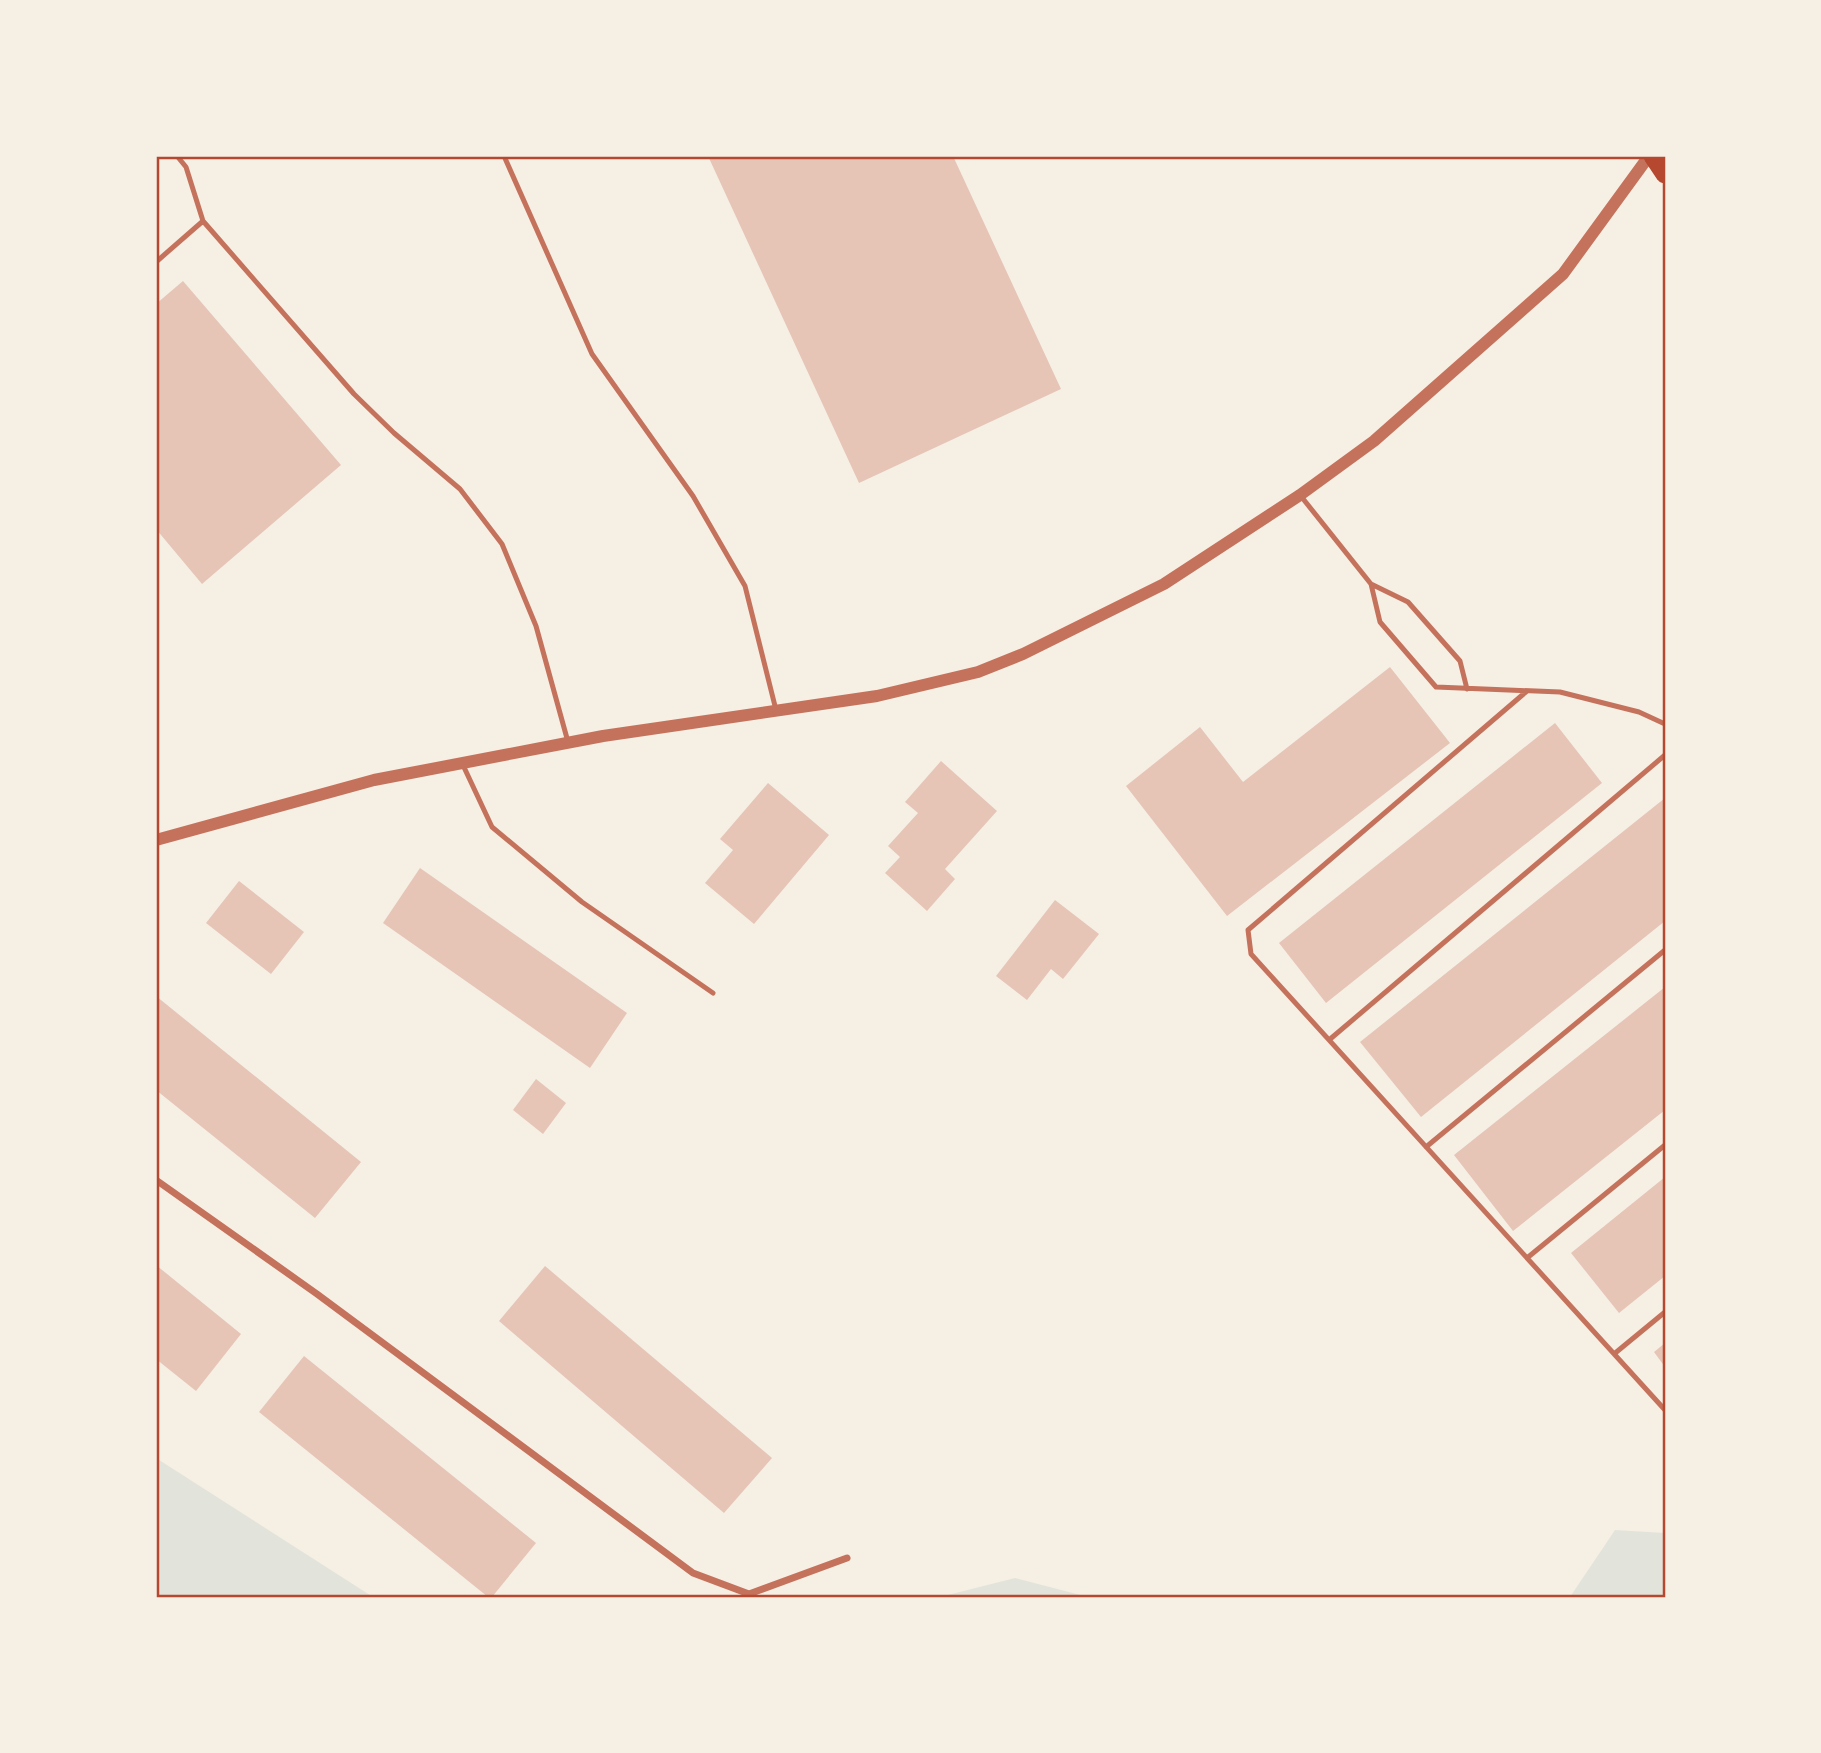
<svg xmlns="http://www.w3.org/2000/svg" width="1821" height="1753" font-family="'Sofia Sans Condensed',sans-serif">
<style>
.green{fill:#e2e4dc}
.building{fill:#e6c5b7}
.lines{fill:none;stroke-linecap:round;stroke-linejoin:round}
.service{stroke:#c5725c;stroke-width:5}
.minor{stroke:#c5725c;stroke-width:7}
.tertiary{stroke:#c5725c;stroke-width:12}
.trunk{stroke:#b5482f;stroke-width:19}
.neatline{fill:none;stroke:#b5482f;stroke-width:2.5}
</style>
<rect width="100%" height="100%" fill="#f6efe4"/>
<path class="green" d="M156,1458L373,1597H156Z
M1615,1530L1665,1533V1597H1570Z
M1015,1578L1088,1597H940Z"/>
<path class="building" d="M708,156H953L1061,389L859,483Z
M183,281L341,465L202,584L156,529V304Z
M1390,667L1450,743L1227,916L1126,786L1200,727L1243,782Z
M1555,723L1602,783L1326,1003L1279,943Z
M941,761L997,811L945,869L955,879L927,911L885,873L900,857L888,846L918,813L905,802Z
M768,783L829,835L754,924L705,883L733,850L720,839Z
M1665,798V921L1421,1117L1360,1042Z
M420,868L627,1013L590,1068L383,923Z
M239,881L304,932L271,974L206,923Z
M1055,900L1099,934L1063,979L1051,969L1027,1000L996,976Z
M1665,987V1110L1513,1231L1454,1155Z
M156,996L361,1162L315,1218L156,1090Z
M536,1079L566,1103L543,1134L513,1110Z
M1665,1177V1276L1619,1313L1571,1253Z
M156,1265L241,1334L196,1391L156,1359Z
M545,1266L772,1458L724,1513L499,1321Z
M1665,1343V1367L1654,1352Z
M304,1356L536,1543L492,1597H488L259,1412Z"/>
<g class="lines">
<path class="service" d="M177,156L186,167L203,221L354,394L394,433L460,489L502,544L536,626L568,742
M504,156L592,354L693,496L745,586L776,710
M156,262L203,221
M1300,495L1371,584L1408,602L1460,661L1467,689
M1371,584L1380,622L1436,687L1560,692L1639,712L1665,724
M1527,691L1248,930L1251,954L1665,1410
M462,763L492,827L582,902L713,993
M1329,1040L1665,755
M1426,1147L1665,950
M1527,1258L1665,1145
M1614,1354L1665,1312"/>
<path class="minor" d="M156,1180L317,1294L693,1573L749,1594L847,1558"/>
<path class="tertiary" d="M156,840L374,780L603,736L877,696L978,672L1023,654L1164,584L1300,495L1374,441L1563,274L1649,156"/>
<path class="trunk" d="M1653,156L1665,174"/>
</g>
<rect width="1821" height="1753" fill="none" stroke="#f6efe4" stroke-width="315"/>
<rect x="158" y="158" width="1506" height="1438" class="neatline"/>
</svg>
